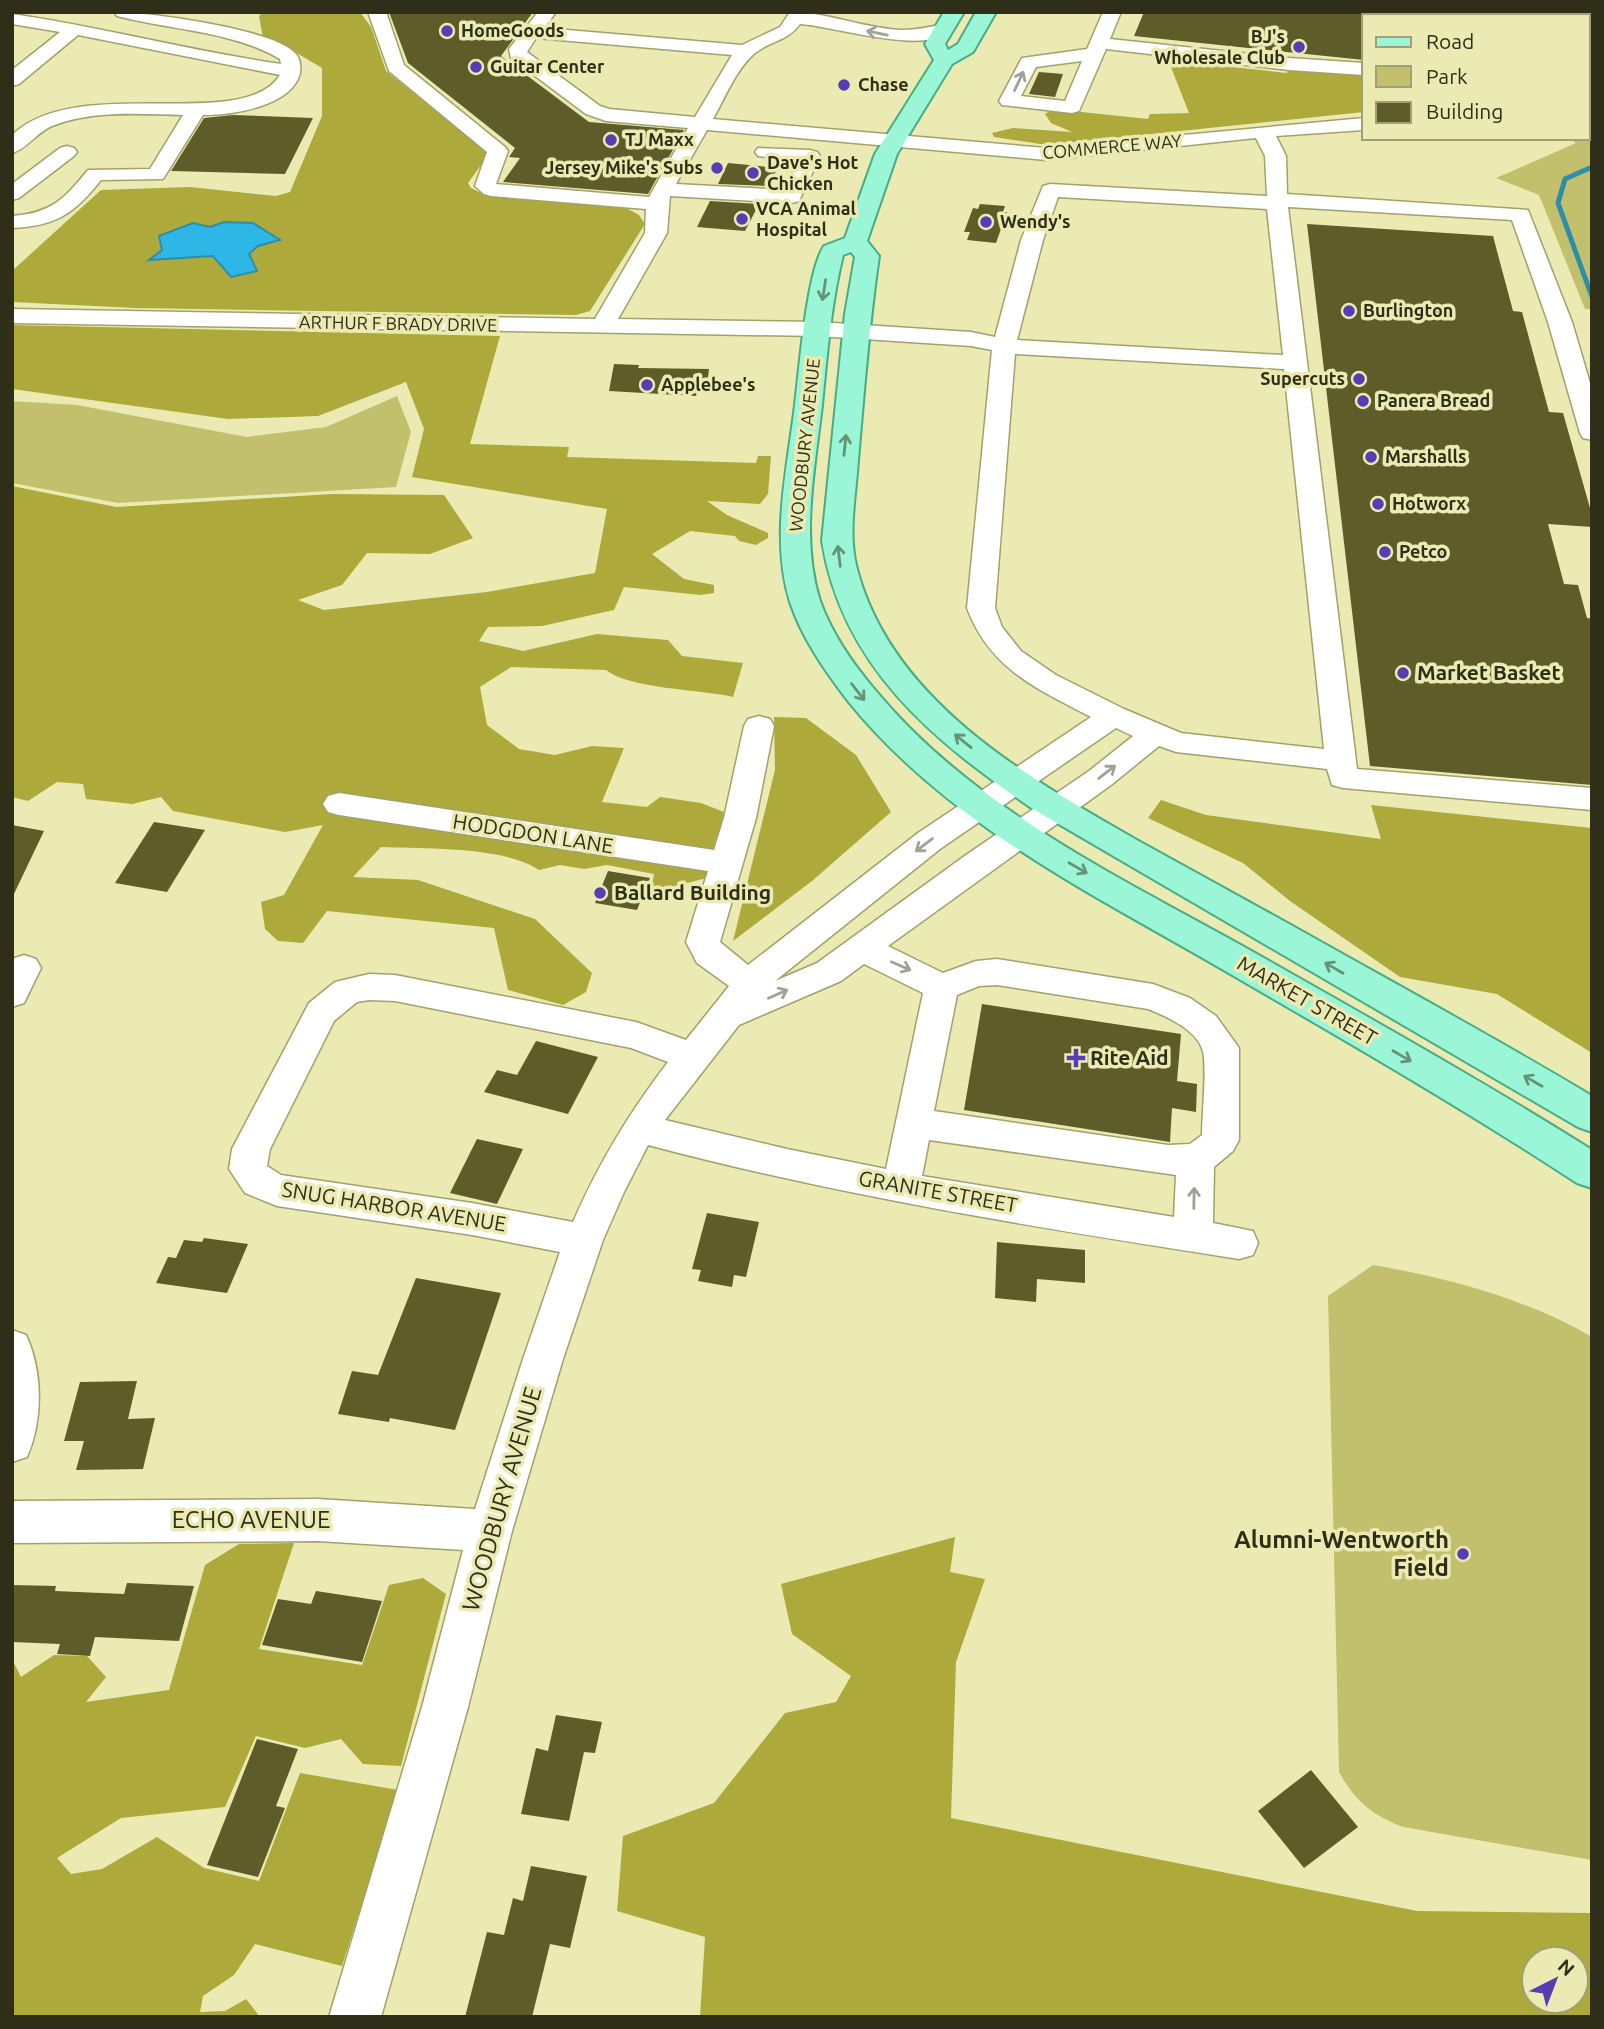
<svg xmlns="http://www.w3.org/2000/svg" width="1604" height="2029" font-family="Ubuntu,sans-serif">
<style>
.green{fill:#c2c06d}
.forest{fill:#ada93b;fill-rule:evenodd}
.water{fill:#2eb6e6;stroke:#2e8ea8;stroke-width:2}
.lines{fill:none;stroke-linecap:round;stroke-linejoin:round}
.stream{stroke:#2e8ea8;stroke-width:5}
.building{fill:#5e5d29}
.minor-casing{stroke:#a2a16b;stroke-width:3}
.major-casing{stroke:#4aac84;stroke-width:4}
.minor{fill:#fff;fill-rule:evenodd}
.major{fill:#9bf5d7;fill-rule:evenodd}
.oneway{stroke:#a1a198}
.oneway2{stroke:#659278}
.poi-dot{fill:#573cb4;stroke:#ebeab2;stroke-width:2.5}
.labels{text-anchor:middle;stroke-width:7;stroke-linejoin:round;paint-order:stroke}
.far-poi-label{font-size:18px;font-weight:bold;fill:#2f2f19;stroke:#ebeab2;text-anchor:start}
.far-street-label{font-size:18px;fill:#2f2f19;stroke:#ebeab2}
.poi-label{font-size:21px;font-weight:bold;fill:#2f2f19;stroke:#ebeab2;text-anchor:start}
.street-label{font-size:21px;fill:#2f2f19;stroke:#ebeab2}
.near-street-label{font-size:24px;fill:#2f2f19;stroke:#ebeab2}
.near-poi-label{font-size:24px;font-weight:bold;fill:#2f2f19;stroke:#ebeab2;text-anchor:end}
</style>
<rect width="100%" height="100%" fill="#ebeab2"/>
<path class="green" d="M1588,112H1592V309H1585L1539,195L1496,178L1576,143L1568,138H1588Z
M397,396L411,432L396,487L118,503L12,483V401L77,405L247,437L326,427Z
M1373,1265C1448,1278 1525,1298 1592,1337V1860L1403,1827C1372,1815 1355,1801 1339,1772L1328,1296Z"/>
<path class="forest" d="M262,12H360L371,27L386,71L489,154L468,183L471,188L483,194L626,208L639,215L645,224L590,311L576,315L135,308L12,302V271L101,190L190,187L276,196L290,192L322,116V68L290,49L263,38L259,16Z
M1496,12H1592V90L1588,92V16H1500Z
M1169,56L1196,57L1195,63L1287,73L1289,67L1364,72V112L1074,142L1040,144L994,137L992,133L1013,128L1072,132L1051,123L1045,114L1053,109L1148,119L1150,114L1189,113L1167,57Z
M12,325L500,336L470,444L569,447L567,457L756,463L758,456H771L768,494L760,504L707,501L727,515L768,533V538L756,545L739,541L735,536L690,531L652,554L684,579L714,585V593L700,595L624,587L614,610L542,626L488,627L479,641L523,651L597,634L668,640L682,656L743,663L733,697C699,689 629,689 606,670L511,667L480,687L487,725L519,749L555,755L592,746L624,748L602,802L647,807L660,797L701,803L724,812L707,878L651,892L654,874L607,865L584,869L560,865L539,870C504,846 424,849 381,847L353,877L418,880L535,919L592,973L586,992L563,1005L508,990L494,928L327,911L303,943L278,941L265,929L261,902L284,895L323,825L285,832L173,811L161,797L132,804L86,799L83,784L57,782L28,801L12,797V486L116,507L332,494L444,495L473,538L430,554L367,553L342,585L298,600L324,610L487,592L595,573L607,509L412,477L424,429L406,382L318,416L228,419L12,389Z
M774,717L806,718L856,755L891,812L812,881L733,941L775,770Z
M1161,800L1206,815L1381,839L1371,805L1592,828V1053L1497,994L1400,977L1290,901L1243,863L1148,818Z
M955,1537L950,1572L985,1579L956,1662L951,1818L1417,1911L1592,1913V2017H700L705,1937L617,1911L623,1836L714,1803L785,1713L836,1702L851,1676L792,1634L781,1584ZM1576,1959V2001H1534V1959Z
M294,1543L259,1649L362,1665L389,1585L423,1578L446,1594L401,1766L363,1764L341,1739L305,1748L256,1736L225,1807L121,1818L57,1858L71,1874L102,1869L157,1837L204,1868L259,1881L300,1773L398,1790L342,1966L255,1944L234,1975L203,1996L200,2012L225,2011L246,1999L260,2017H12V1659L21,1677L54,1655L87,1656L106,1677L86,1702L169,1690L205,1565L239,1544Z"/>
<path class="water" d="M224,222L253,223L280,240L258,246L249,254L257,271L231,277L213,256L149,260L162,250L159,236L193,223L210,227Z"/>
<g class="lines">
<path class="stream" d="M1592,167L1565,179L1558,203L1592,297"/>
</g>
<path class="building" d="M389,12H533L501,56L589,122L684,130L648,194L503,182L520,158L509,157L515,148L408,63Z
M1144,12H1364V60L1134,36Z
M1039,72L1063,74L1055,97L1029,94Z
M233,115L313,118L285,174L171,171L204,118Z
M728,163L778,168L768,186L718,184Z
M710,201L759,204L745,231L697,227Z
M980,204L1005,206L1003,212H1007L996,243L967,240L970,232H964L973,208L978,209Z
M1307,224L1493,236L1513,311L1522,312L1549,412L1563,413L1592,515V527L1548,524L1564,584L1578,585L1587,618L1592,619V785L1370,766Z
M614,364L639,365L638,368L709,369L706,393L697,392L696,396L609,391Z
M154,822L205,830L167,892L115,883Z
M12,825L44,831L12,898Z
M608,871L650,878L637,910L595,903Z
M982,1004L1181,1034L1177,1081L1197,1084L1196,1112L1172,1108L1170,1142L964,1110Z
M536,1041L598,1057L568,1114L484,1092L497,1070L517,1075Z
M477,1139L523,1149L497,1204L450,1193Z
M707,1213L759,1222L746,1277L734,1275L732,1287L698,1281L701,1270L692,1269Z
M204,1238L248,1244L227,1293L156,1283L168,1257L176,1258L184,1240L202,1242Z
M997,1242L1085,1250V1283L1037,1279L1036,1302L995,1298Z
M416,1278L501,1293L455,1430L390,1418L389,1422L338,1414L352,1371L378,1375Z
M137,1381L128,1419L155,1418L143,1469L76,1470L84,1441H64L80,1382Z
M127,1583L194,1586L179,1641L95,1637L90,1656L57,1654L60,1644L12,1642V1585L56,1586L55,1591L124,1594Z
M316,1591L382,1601L362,1662L262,1645L278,1599L311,1604Z
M556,1715L602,1722L595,1753L584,1752L569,1821L521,1814L536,1748L548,1751Z
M257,1739L298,1749L276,1806L285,1808L258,1877L207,1865Z
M1311,1770L1358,1827L1304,1868L1258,1811Z
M531,1866L587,1876L570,1948L550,1944L532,2017H465L487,1932L504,1935L513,1898L523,1901Z"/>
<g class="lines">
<defs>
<path id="minor" d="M114,12C148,12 273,29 295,53C300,58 301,66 300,73C292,107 231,115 203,115L163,179L101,180C74,214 56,226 12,228V216C52,213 64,199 88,170L150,169L183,115C140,114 93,110 52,126C37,132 27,149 12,153V135C78,72 243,134 280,75L78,35L19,84L12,86V70L60,32L12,24V14C102,27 191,51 281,64L280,59C233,31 170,30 117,16Z
M368,12H386L404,65L505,147L508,151L496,184L649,197L688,128L606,121L586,114L511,58L509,49L538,12H556L544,28L742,45L780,27L790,12C826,12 863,28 901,30C916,30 930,27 944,24L953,29C928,57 834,26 800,24C788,41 770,41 755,53C736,69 725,98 713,119L1046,148L1364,118V130L1276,136L1286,156L1287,194L1528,210L1572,322L1592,390V440L1583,438L1580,433L1548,322L1512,220L1288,207L1357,769L1592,788V810L1343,788L1332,785L1327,769L1176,752L1159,746L1111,785L888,946L943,973L976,961L997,959L1153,984L1190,998L1216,1016L1239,1048V1140L1233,1151L1214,1167L1213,1223L1253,1231L1258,1243L1253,1255L1239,1259C1041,1228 843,1197 648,1145L624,1192L603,1240L563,1359L512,1531L468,1707L381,2017H329L422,1707L463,1550L318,1541L12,1543V1501L318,1499L475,1509L523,1359L560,1252L472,1235L277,1206L245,1193L229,1169L232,1149L309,1003L335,982L369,974L395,975L636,1022L686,1040L729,986L697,963L686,942L708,871L339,815L328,812L323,804L328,796L339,793L714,850L724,818L744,726L748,719L759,716L770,719L774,726L756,818L720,942L748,965L918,833L1091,717C1037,689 990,669 967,608L992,350L971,346L818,336L12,323V309L595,319L645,233L646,209L491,196L484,194L475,186L487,152L389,71ZM536,38L732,55L695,117L609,109L600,106L527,52ZM707,130L1046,160L1256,138L1265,156L1267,196L1050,184L1043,186L1021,240L995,337L971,332L818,322L618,319L667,233L670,196L792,203L799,201L820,156L817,152L810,150L758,148L755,152L758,156L798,161L785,190L676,184ZM1058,197L1267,209L1283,355L1017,340L1043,240ZM1015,354L1284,369L1324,749L1181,733L1124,709L1056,675L1021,651L1002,627L995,608ZM1116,728L1133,736L1089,771L966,855L817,963L775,981L940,849ZM864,964L923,993L886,1169L787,1149L665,1120L739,1025L841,981ZM997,985L1148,1009C1166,1016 1199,1031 1203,1052C1207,1070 1202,1114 1202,1135L1190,1144L1168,1145L934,1111L957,995L979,986ZM369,1000L395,1001L631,1048L668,1062C628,1115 600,1161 573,1222L472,1203L281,1175L267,1166L270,1149L334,1021L357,1002ZM929,1140L1176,1175L1174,1217L922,1176Z
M1103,12H1121L1110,39L1289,58L1364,63V75L1289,70L1106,49L1079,111L1072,113L1002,105L999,101L1022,58L1087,49ZM1082,61L1065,101L1021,96L1036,67Z
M1478,12H1497L1500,16H1481Z
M1588,89H1592V101H1588Z
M67,146L74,148L77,152L74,156L19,198L12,200V184L60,148Z
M24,955L36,959L41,968L24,1003L12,1007V959Z
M12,1330L26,1335C43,1371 43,1421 27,1457L12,1462Z"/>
<path id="major" d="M944,12H964L945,44L948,50L958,44L976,12H996L973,52L952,64L897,154L867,241L879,256C869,324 864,392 858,460C856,494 848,531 856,565C889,701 1030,779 1142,843C1191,870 1240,897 1289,924C1390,981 1492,1036 1592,1096V1132L1578,1127L1033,809C934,741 842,667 822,541L845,314L855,257L851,252L843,255C831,304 827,355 822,405C815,468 800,538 820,601C832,634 852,663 875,690C977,813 1126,880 1262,957C1373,1020 1484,1082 1592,1150V1188L1577,1183C1467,1111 1353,1045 1239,979C1101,898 951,828 848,701C825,671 802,638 790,602C771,541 786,474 794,413C799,376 806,273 824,246L845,238L875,154L934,60L925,44Z"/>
</defs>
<use href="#minor" class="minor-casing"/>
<use href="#major" class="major-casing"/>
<use href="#minor" class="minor"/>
<use href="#major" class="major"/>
</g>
<defs><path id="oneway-shaft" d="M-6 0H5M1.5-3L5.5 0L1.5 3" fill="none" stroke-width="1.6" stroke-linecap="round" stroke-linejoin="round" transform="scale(1.75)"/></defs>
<g class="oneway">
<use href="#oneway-shaft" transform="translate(877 33) rotate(-168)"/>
<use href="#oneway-shaft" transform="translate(1019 81) rotate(-65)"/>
<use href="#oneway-shaft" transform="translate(1107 772) rotate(-38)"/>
<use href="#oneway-shaft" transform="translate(924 845) rotate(143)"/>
<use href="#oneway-shaft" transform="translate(901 966) rotate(24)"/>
<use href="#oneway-shaft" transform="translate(778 994) rotate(-24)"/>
<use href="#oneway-shaft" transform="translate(1194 1198) rotate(-89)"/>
</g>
<g class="oneway2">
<use href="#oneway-shaft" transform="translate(824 290) rotate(99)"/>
<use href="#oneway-shaft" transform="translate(845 445) rotate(-84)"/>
<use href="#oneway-shaft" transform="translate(839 556) rotate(-97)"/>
<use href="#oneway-shaft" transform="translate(858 692) rotate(52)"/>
<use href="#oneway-shaft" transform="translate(963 741) rotate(-141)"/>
<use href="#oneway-shaft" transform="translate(1078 868) rotate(30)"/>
<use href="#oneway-shaft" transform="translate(1334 968) rotate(-150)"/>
<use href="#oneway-shaft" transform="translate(1402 1056) rotate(30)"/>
<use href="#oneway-shaft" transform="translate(1533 1081) rotate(-150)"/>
</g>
<g class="poi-dot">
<circle cx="447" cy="31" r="7"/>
<circle cx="1299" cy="47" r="7"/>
<circle cx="476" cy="67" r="7"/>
<circle cx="844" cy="85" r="7"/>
<circle cx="611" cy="140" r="7"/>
<circle cx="717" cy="168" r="7"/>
<circle cx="753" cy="173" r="7"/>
<circle cx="742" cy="219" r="7"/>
<circle cx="986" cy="222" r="7"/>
<circle cx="1349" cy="311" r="7"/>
<circle cx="1359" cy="379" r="7"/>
<circle cx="647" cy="385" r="7"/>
<circle cx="1363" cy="401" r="7"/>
<circle cx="1371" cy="457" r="7"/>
<circle cx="1378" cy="504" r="7"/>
<circle cx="1385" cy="552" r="7"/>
<circle cx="1403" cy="673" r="7"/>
<circle cx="600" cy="893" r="7"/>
<path d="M1072.5 1047.5h7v7h7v7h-7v7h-7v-7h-7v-7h7z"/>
<circle cx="1463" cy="1554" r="7"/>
</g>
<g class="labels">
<g class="far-poi-label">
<text x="461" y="37">HomeGoods</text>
<text x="1285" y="43" text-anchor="end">BJ's<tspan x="1285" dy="21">Wholesale Club</tspan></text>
<text x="490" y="73">Guitar Center</text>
<text x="858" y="91">Chase</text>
<text x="625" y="146">TJ Maxx</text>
<text x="767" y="169">Dave's Hot<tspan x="767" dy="21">Chicken</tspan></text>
<text x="703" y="174" text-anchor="end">Jersey Mike's Subs</text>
<text x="756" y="215">VCA Animal<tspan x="756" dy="21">Hospital</tspan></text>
<text x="1000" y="228">Wendy's</text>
<text x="1363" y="317">Burlington</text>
<text x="1345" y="385" text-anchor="end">Supercuts</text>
<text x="661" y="391">Applebee's</text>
<text x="1377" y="407">Panera Bread</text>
<text x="1385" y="463">Marshalls</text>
<text x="1392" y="510">Hotworx</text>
<text x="1399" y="558">Petco</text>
</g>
<g class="far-street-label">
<text transform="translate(1112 147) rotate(-5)" y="6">COMMERCE WAY</text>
<text transform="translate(398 324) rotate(1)" y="6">ARTHUR F BRADY DRIVE</text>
<text transform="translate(805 445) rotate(-84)" y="6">WOODBURY AVENUE</text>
</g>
<g class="poi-label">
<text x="1417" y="680">Market Basket</text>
<text x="614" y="900">Ballard Building</text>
<text x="1090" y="1065">Rite Aid</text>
</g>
<g class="street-label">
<text transform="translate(533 834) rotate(9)" y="7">HODGDON LANE</text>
<text transform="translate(1307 1001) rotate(30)" y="7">MARKET STREET</text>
<text transform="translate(938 1192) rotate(10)" y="7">GRANITE STREET</text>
<text transform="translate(394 1207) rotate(9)" y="7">SNUG HARBOR AVENUE</text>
</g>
<g class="near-street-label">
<text transform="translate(502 1499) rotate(-74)" y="8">WOODBURY AVENUE</text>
<text x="251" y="1528">ECHO AVENUE</text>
</g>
<g class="near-poi-label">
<text x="1449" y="1548">Alumni-Wentworth<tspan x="1449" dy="28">Field</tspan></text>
</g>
</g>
<rect width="1604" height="2029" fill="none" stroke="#2f2f19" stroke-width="28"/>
<rect x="1362" y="14" width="228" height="126" fill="#ebeab2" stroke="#a09f75" stroke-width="2"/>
<rect x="1376" y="37" width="35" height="10" fill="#9bf5d7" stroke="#a09f75" stroke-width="2"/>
<text x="1426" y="49" font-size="21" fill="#2f2f19">Road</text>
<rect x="1376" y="66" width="35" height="21" fill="#c2c06d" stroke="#a09f75" stroke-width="2"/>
<text x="1426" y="84" font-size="21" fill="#2f2f19">Park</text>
<rect x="1376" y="102" width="35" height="21" fill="#5e5d29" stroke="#a09f75" stroke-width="2"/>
<text x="1426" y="119" font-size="21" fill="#2f2f19">Building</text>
<g transform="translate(1555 1980) rotate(42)"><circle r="33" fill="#ebeab2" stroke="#a09f75" stroke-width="2"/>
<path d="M0-5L12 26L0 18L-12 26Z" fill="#573cb4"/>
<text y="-10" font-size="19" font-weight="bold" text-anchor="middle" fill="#2f2f19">N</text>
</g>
</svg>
